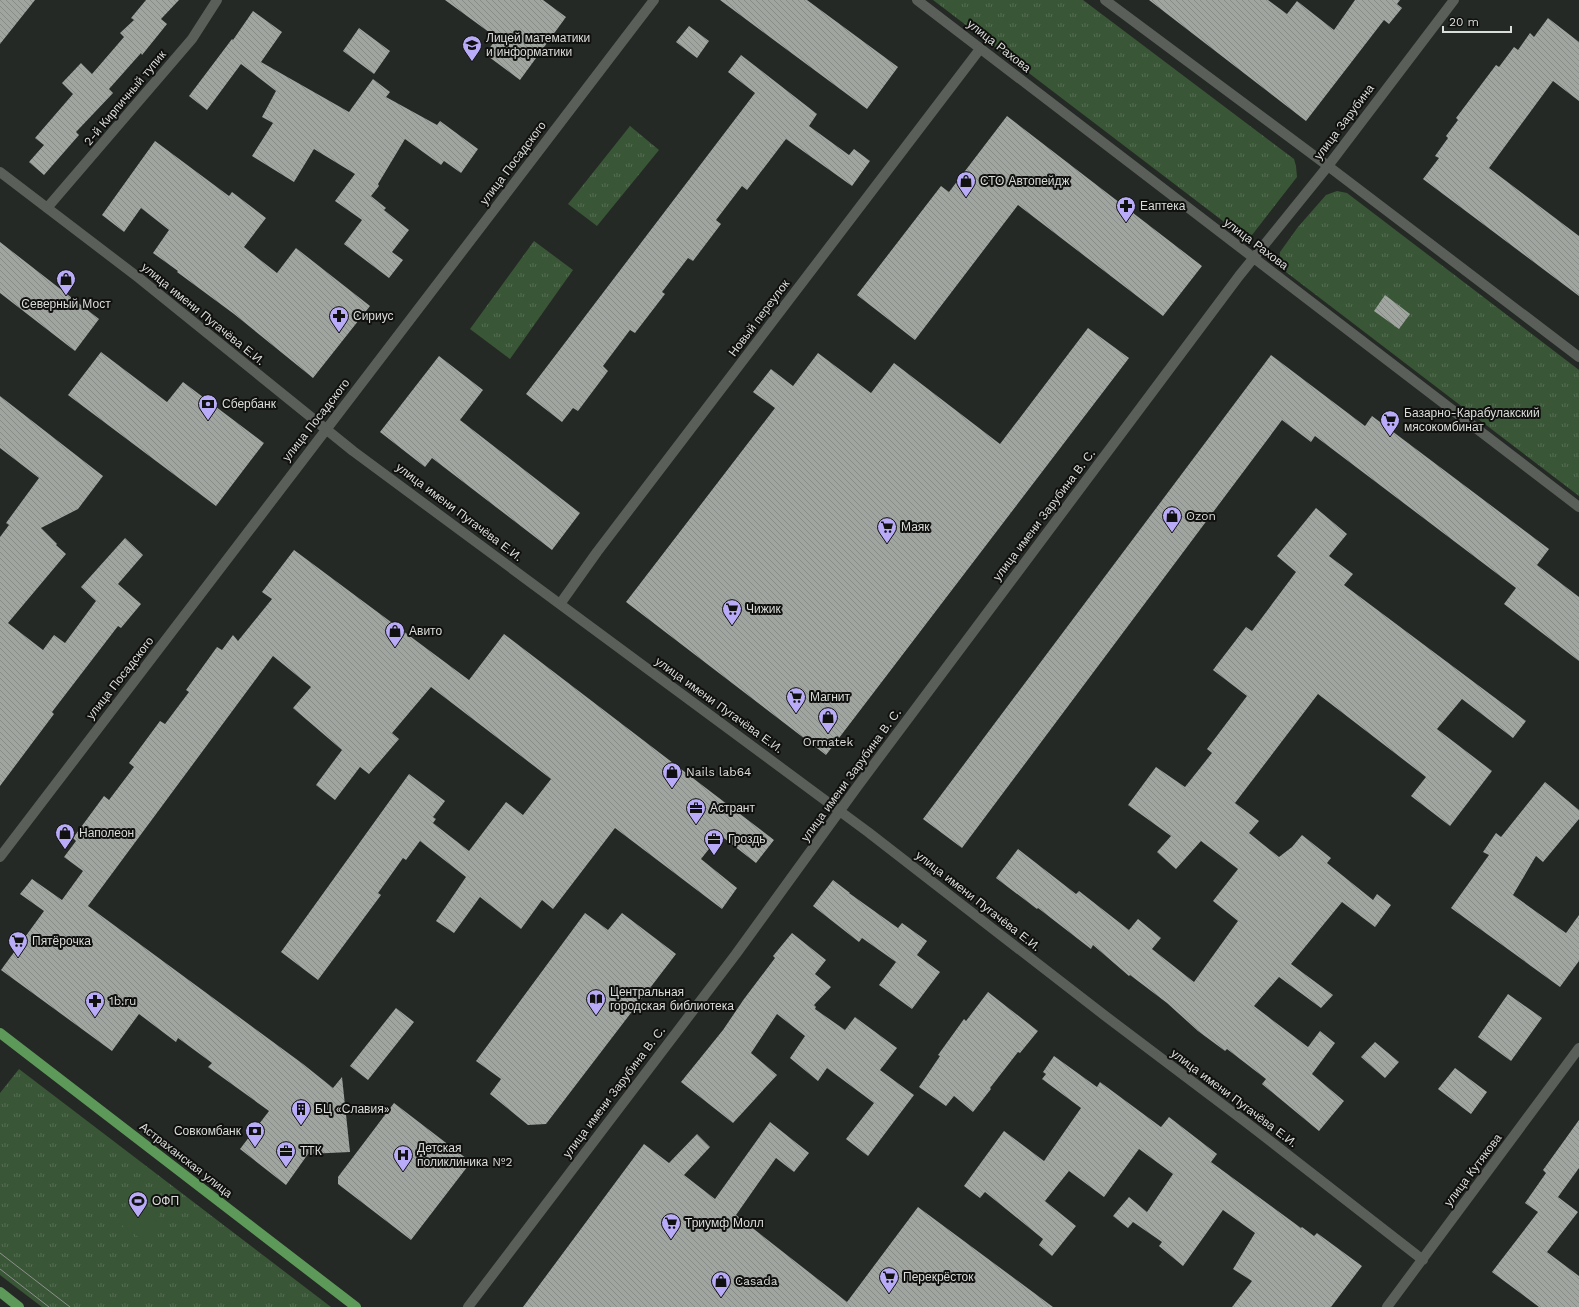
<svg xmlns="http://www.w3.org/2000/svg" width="1579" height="1307" font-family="'Work Sans',sans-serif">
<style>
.park{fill:url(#park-tufts)}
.pitch{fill:#395636}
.building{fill:url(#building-back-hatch)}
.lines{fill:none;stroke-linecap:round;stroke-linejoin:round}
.minor{stroke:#5b5f5a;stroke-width:10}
.major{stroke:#5d9a59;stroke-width:10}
.tram{stroke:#8e918e;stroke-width:1}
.labels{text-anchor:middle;stroke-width:4;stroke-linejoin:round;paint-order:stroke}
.poi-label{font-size:12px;fill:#daddda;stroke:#10110f;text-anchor:start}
.street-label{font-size:12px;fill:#daddda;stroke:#10110f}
</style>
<defs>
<pattern id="park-tufts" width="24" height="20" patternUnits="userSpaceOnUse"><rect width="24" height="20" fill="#395636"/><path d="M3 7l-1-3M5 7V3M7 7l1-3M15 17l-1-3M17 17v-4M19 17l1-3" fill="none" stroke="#556e52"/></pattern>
<pattern id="building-back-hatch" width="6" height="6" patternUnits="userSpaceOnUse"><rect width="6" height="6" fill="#a0a5a0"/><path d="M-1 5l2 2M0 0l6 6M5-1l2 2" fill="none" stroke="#888c88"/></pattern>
</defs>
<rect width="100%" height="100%" fill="#252925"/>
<path class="park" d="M933,0H1083L1294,159L1296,166L1297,177L1252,235L1246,236L1240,234Z
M630,126L659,150L597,226L568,204Z
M1337,191L1347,193L1579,370V496L1282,269L1279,261L1280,252L1298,227L1326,195Z
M534,241L573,270L510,359L470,329Z
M19,1069L331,1307H42L0,1275V1093Z"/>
<path class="pitch" d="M133,1196L160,1215L143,1240L116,1221Z"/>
<path class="building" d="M0,0H35L0,44Z
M146,0H179L161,19L167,24L142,55L141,53L109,89L113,93L76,132L79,135L44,175L29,162L44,145L35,138L73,94L62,83L81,63L92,74L124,37L120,33L134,20L131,18Z
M445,0H543L566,17L520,80L485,54L497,38Z
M720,0H807L898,67L867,109Z
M1149,0H1268L1287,14L1297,1L1334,30L1355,0H1400L1397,4L1402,8L1389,24L1384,20L1306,121Z
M253,11L282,32L261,62L349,112L373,79L390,92L386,97L437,125L440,121L478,149L461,173L444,161L441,165L405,139L378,184L379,186L371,196L386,208L384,210L409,230L392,252L403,260L389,278L344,244L362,220L335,201L355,174L314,149L294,182L252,156L273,123L262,117L276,91L241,64L207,110L189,96L232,39L233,40Z
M1548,18L1579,42V101L1553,81L1489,168L1579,236V296L1423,179L1439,158L1435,156L1448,138L1446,136L1458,120L1456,118L1496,65L1499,67L1514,47L1518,50L1530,33L1534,37Z
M689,26L709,41L697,58L676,42Z
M359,28L390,51L374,74L343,51Z
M741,55L817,114L809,126L849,155L854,149L870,161L852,186L786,139L747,190L742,186L716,220L721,224L693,261L688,258L662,292L665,294L635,333L630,330L603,366L608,371L578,411L573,408L562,422L526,394L755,93L728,72Z
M1007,116L1202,266L1163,316L1018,205L915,340L857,295L941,186L949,192Z
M155,141L229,196L232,192L266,218L244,247L277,273L296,248L370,306L313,378L234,314L177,272L178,271L153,253L169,230L141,208L124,232L102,215Z
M0,242L99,319L75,351L0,293Z
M1385,295L1410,314L1399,329L1374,311Z
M1088,328L1129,358L826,755L626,602L775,408L753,392L771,369L793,386L818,353L871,393L894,363L1000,444Z
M101,352L167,402L183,382L264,443L216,506L68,395Z
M1271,355L1365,426L1372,416L1549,549L1537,565L1579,597V661L1504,604L1516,588L1315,436L1311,442L1282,420L962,848L923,819Z
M439,356L483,390L460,420L580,513L552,550L432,458L425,467L380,432Z
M0,396L103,476L78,509L41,528L57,544L56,545L66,554L8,623L43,650L54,635L65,643L96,601L81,587L125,538L143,555L118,584L141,604L121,628L118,626L52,712L54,714L0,786V537L9,525L6,523L39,478L0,448Z
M1316,508L1347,534L1329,556L1353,574L1344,585L1526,721L1513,738L1462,699L1437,729L1492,771L1450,826L1411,796L1426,777L1318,694L1235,803L1259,821L1249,833L1279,857L1292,847L1302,835L1331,858L1327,863L1373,900L1377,894L1391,905L1375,927L1342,902L1291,964L1333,995L1321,1008L1279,977L1254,1006L1308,1047L1320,1031L1335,1043L1312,1074L1344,1101L1319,1131L1262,1084L1266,1079L1227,1049L1225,1051L1198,1031L1167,1003L1130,975L1129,976L1093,945L1091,949L1038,908L1037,909L996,878L1018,849L1076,894L1079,891L1129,930L1138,919L1161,938L1152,949L1194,982L1238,921L1213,901L1238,869L1201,841L1176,869L1157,852L1171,836L1128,805L1156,767L1185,787L1212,753L1207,749L1247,696L1213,670L1246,627L1252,631L1296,572L1277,556Z
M294,550L469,680L504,634L774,840L756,863L720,835L701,859L737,888L722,909L615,828L553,909L542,900L521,929L480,897L454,933L436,921L466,877L420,841L406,860L403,858L378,893L381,895L318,980L281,952L409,774L445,801L433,817L436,819L433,823L469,851L506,802L523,815L551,779L431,687L392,733L399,739L369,774L360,767L335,800L316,785L342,750L293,708L311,687L273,656L88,906L303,1064L333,1088L342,1077L350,1152L308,1154L286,1185L240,1149L269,1111L208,1067L212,1063L178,1038L176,1042L139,1014L112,1051L1,970L44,911L20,894L32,879L62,900L83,871L64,857L76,841L73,838L104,796L109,800L134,767L129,763L160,721L165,724L189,692L186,690L217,647L222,650L233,635L238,641L272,599L262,592Z
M1545,782L1579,810V819L1543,862L1536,856L1513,895L1566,933L1579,915V961L1560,987L1451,908L1489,855L1483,852L1496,833L1501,837Z
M833,880L850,893H849L898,928L902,923L927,941L917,955L940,972L912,1009L879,985L896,962L862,938L859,942L813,906Z
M585,913L608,930L622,913L676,954L546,1124L528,1125L490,1094L501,1079L476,1061Z
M792,933L826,960L815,974L831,987L814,1005L816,1007L815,1009L845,1030L855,1017L897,1048L880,1070L914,1095L868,1156L846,1139L874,1103L827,1068L818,1081L790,1058L805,1036L777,1014L751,1053L777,1075L733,1123L681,1082L723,1030L744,999L775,958L773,956Z
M988,992L1038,1031L1020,1053L1018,1052L990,1088L991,1089L973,1112L954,1096L946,1106L919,1087L940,1056L938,1055L964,1019L966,1021Z
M1508,994L1542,1018L1511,1061L1478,1037Z
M396,1008L414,1022L368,1080L350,1066Z
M1375,1042L1399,1062L1385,1078L1361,1057Z
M1054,1056L1097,1087L1100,1082L1161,1127L1169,1117L1217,1154L1211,1162L1301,1228L1302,1227L1314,1236L1317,1233L1362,1266L1331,1307H1232L1252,1281L1233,1269L1255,1233L1223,1210L1183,1266L1159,1246L1162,1242L1133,1222L1128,1228L1113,1216L1129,1197L1147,1212L1173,1174L1139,1149L1104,1197L1069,1171L1045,1201L1076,1226L1052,1256L1039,1245L1043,1239L985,1192L980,1198L964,1186L1004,1131L1044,1161L1081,1108L1042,1079L1046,1074L1043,1072Z
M1455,1068L1487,1092L1471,1114L1438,1089Z
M394,1103L471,1162L411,1240L338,1184V1177Z
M1579,1120V1168L1558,1197L1578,1212L1547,1252L1579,1276V1307H1539L1492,1272L1538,1212L1525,1203L1546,1173L1543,1170Z
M770,1122L809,1153L794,1172L776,1158L736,1215L847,1302L918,1207L1053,1307H523L644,1144L669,1163L697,1134L710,1147L684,1175L715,1199Z"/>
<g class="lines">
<path class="minor" d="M917,0L1579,507
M1105,0L1328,166L1579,357
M0,172L139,278L353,451L868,832L1104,1015L1247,1123L1423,1260
M47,208L192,39L217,0
M560,604L597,552L980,49
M0,857L654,0
M468,1307L736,954L857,787L1239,276L1328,166L1454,0
M1387,1307L1579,1048"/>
<path class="major" d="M0,1033L356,1307
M0,1292L19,1307"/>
<path class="tram" d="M0,1253L70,1307
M0,1269L49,1307"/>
</g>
<defs>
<symbol id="school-pin" viewBox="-11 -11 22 30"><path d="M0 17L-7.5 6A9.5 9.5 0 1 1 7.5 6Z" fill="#b9abf7" stroke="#10110f"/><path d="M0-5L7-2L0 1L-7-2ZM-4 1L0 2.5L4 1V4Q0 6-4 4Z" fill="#111"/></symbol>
<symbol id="shop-pin" viewBox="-11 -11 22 30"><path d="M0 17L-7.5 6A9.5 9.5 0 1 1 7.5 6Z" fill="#b9abf7" stroke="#10110f"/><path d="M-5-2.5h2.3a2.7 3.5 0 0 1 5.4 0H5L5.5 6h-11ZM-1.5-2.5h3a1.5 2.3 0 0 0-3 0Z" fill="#111"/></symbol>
<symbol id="pharmacy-pin" viewBox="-11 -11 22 30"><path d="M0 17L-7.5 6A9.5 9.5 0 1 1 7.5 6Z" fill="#b9abf7" stroke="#10110f"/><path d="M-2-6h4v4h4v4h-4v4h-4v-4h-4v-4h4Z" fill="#111"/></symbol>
<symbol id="bank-pin" viewBox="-11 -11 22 30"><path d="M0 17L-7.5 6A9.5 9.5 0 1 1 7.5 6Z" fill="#b9abf7" stroke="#10110f"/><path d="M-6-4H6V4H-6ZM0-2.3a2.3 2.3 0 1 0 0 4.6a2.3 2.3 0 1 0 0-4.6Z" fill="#111"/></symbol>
<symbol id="supermarket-pin" viewBox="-11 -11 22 30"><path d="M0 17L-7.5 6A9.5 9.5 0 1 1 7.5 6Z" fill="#b9abf7" stroke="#10110f"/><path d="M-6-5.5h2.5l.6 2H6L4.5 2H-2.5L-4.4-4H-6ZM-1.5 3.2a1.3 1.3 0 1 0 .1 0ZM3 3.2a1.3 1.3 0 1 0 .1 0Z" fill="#111"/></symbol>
<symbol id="office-pin" viewBox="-11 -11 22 30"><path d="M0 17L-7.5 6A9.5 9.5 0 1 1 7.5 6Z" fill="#b9abf7" stroke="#10110f"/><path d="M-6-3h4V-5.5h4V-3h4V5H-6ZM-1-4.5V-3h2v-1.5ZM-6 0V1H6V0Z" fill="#111"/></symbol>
<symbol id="library-pin" viewBox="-11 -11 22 30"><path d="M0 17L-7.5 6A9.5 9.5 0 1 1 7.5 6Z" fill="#b9abf7" stroke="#10110f"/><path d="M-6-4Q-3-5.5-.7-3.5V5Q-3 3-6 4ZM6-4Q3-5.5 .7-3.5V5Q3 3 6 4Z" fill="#111"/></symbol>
<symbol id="building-pin" viewBox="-11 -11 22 30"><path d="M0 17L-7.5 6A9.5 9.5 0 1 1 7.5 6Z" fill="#b9abf7" stroke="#10110f"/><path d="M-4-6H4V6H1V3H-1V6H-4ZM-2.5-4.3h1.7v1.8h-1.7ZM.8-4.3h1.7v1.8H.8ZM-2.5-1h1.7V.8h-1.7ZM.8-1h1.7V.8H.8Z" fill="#111"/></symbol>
<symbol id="hospital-pin" viewBox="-11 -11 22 30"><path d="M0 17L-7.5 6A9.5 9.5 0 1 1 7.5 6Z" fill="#b9abf7" stroke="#10110f"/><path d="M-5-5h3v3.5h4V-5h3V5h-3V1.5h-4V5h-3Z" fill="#111"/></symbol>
<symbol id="stadium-pin" viewBox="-11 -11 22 30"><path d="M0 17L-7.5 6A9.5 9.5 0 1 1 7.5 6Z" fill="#b9abf7" stroke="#10110f"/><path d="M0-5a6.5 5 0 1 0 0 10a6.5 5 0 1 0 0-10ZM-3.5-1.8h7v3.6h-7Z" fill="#111"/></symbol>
</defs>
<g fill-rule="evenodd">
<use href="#school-pin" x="461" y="34" width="22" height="30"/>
<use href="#shop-pin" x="955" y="170" width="22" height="30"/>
<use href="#pharmacy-pin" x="1115" y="195" width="22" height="30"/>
<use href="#shop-pin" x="55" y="268" width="22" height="30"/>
<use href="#pharmacy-pin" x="328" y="305" width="22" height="30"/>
<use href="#bank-pin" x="197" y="393" width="22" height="30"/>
<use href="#supermarket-pin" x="1379" y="409" width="22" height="30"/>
<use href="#shop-pin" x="1161" y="505" width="22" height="30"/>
<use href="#supermarket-pin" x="876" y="516" width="22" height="30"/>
<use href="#supermarket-pin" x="721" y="598" width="22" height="30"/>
<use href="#shop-pin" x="384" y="620" width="22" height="30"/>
<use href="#supermarket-pin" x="785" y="686" width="22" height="30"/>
<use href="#shop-pin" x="817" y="706" width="22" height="30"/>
<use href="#shop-pin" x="661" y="761" width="22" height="30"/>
<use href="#office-pin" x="685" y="797" width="22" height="30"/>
<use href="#shop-pin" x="54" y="822" width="22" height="30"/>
<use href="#office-pin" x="703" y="828" width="22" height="30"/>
<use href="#supermarket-pin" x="7" y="930" width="22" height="30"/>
<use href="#library-pin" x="585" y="988" width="22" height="30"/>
<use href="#pharmacy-pin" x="84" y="990" width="22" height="30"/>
<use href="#building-pin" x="290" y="1098" width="22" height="30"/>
<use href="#bank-pin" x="244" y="1120" width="22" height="30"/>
<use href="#office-pin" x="275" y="1140" width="22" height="30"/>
<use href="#hospital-pin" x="392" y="1144" width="22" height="30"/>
<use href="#stadium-pin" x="127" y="1190" width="22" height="30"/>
<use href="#supermarket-pin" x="660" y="1212" width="22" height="30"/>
<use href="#supermarket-pin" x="878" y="1266" width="22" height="30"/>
<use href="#shop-pin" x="710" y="1270" width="22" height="30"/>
</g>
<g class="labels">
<g class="poi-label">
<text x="486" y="42">Лицей математики<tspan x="486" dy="14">и информатики</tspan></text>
<text x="980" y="185">СТО Автопейдж</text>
<text x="1140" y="210">Еаптека</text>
<text x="66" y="308" text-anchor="middle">Северный Мост</text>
<text x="353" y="320">Сириус</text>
<text x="222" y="408">Сбербанк</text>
<text x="1404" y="417">Базарно-Карабулакский<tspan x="1404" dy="14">мясокомбинат</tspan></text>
<text x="1186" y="520">Ozon</text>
<text x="901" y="531">Маяк</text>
<text x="746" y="613">Чижик</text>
<text x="409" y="635">Авито</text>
<text x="810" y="701">Магнит</text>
<text x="828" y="746" text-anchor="middle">Ormatek</text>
<text x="686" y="776">Nails lab64</text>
<text x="710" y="812">Астрант</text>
<text x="79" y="837">Наполеон</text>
<text x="728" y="843">Гроздь</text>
<text x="32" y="945">Пятёрочка</text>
<text x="610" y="996">Центральная<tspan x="610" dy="14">городская библиотека</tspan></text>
<text x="109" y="1005">1b.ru</text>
<text x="315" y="1113">БЦ «Славия»</text>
<text x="241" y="1135" text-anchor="end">Совкомбанк</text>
<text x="417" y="1152">Детская<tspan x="417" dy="14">поликлиника №2</tspan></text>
<text x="300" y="1155">ТТК</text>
<text x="152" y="1205">ОФП</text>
<text x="685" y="1227">Триумф Молл</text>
<text x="903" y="1281">Перекрёсток</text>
<text x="735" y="1285">Casada</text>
</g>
<g class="street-label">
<text transform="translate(999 46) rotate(38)" y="4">улица Рахова</text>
<text transform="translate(125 98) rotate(-50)" y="4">2-й Кирпичный тупик</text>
<text transform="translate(1344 122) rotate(-53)" y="4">улица Зарубина</text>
<text transform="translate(513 163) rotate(-53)" y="4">улица Посадского</text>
<text transform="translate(1256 244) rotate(37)" y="4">улица Рахова</text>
<text transform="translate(203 314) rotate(39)" y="4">улица имени Пугачёва Е.И.</text>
<text transform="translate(759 318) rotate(-53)" y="4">Новый переулок</text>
<text transform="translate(316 420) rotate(-52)" y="4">улица Посадского</text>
<text transform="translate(459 512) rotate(37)" y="4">улица имени Пугачёва Е.И.</text>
<text transform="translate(1044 515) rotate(-53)" y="4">улица имени Зарубина В. С.</text>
<text transform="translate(120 678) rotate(-52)" y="4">улица Посадского</text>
<text transform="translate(719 705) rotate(36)" y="4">улица имени Пугачёва Е.И.</text>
<text transform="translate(851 775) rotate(-54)" y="4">улица имени Зарубина В. С.</text>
<text transform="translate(978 901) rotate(38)" y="4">улица имени Пугачёва Е.И.</text>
<text transform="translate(614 1092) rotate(-53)" y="4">улица имени Зарубина В. С.</text>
<text transform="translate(1234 1098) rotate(37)" y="4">улица имени Пугачёва Е.И.</text>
<text transform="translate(186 1160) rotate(38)" y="4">Астраханская улица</text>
<text transform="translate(1473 1170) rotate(-53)" y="4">улица Кутякова</text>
</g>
</g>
<path d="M1443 26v6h68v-6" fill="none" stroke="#daddda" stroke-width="2"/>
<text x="1449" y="26" font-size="12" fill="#daddda" stroke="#10110f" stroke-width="3" paint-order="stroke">20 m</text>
</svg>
